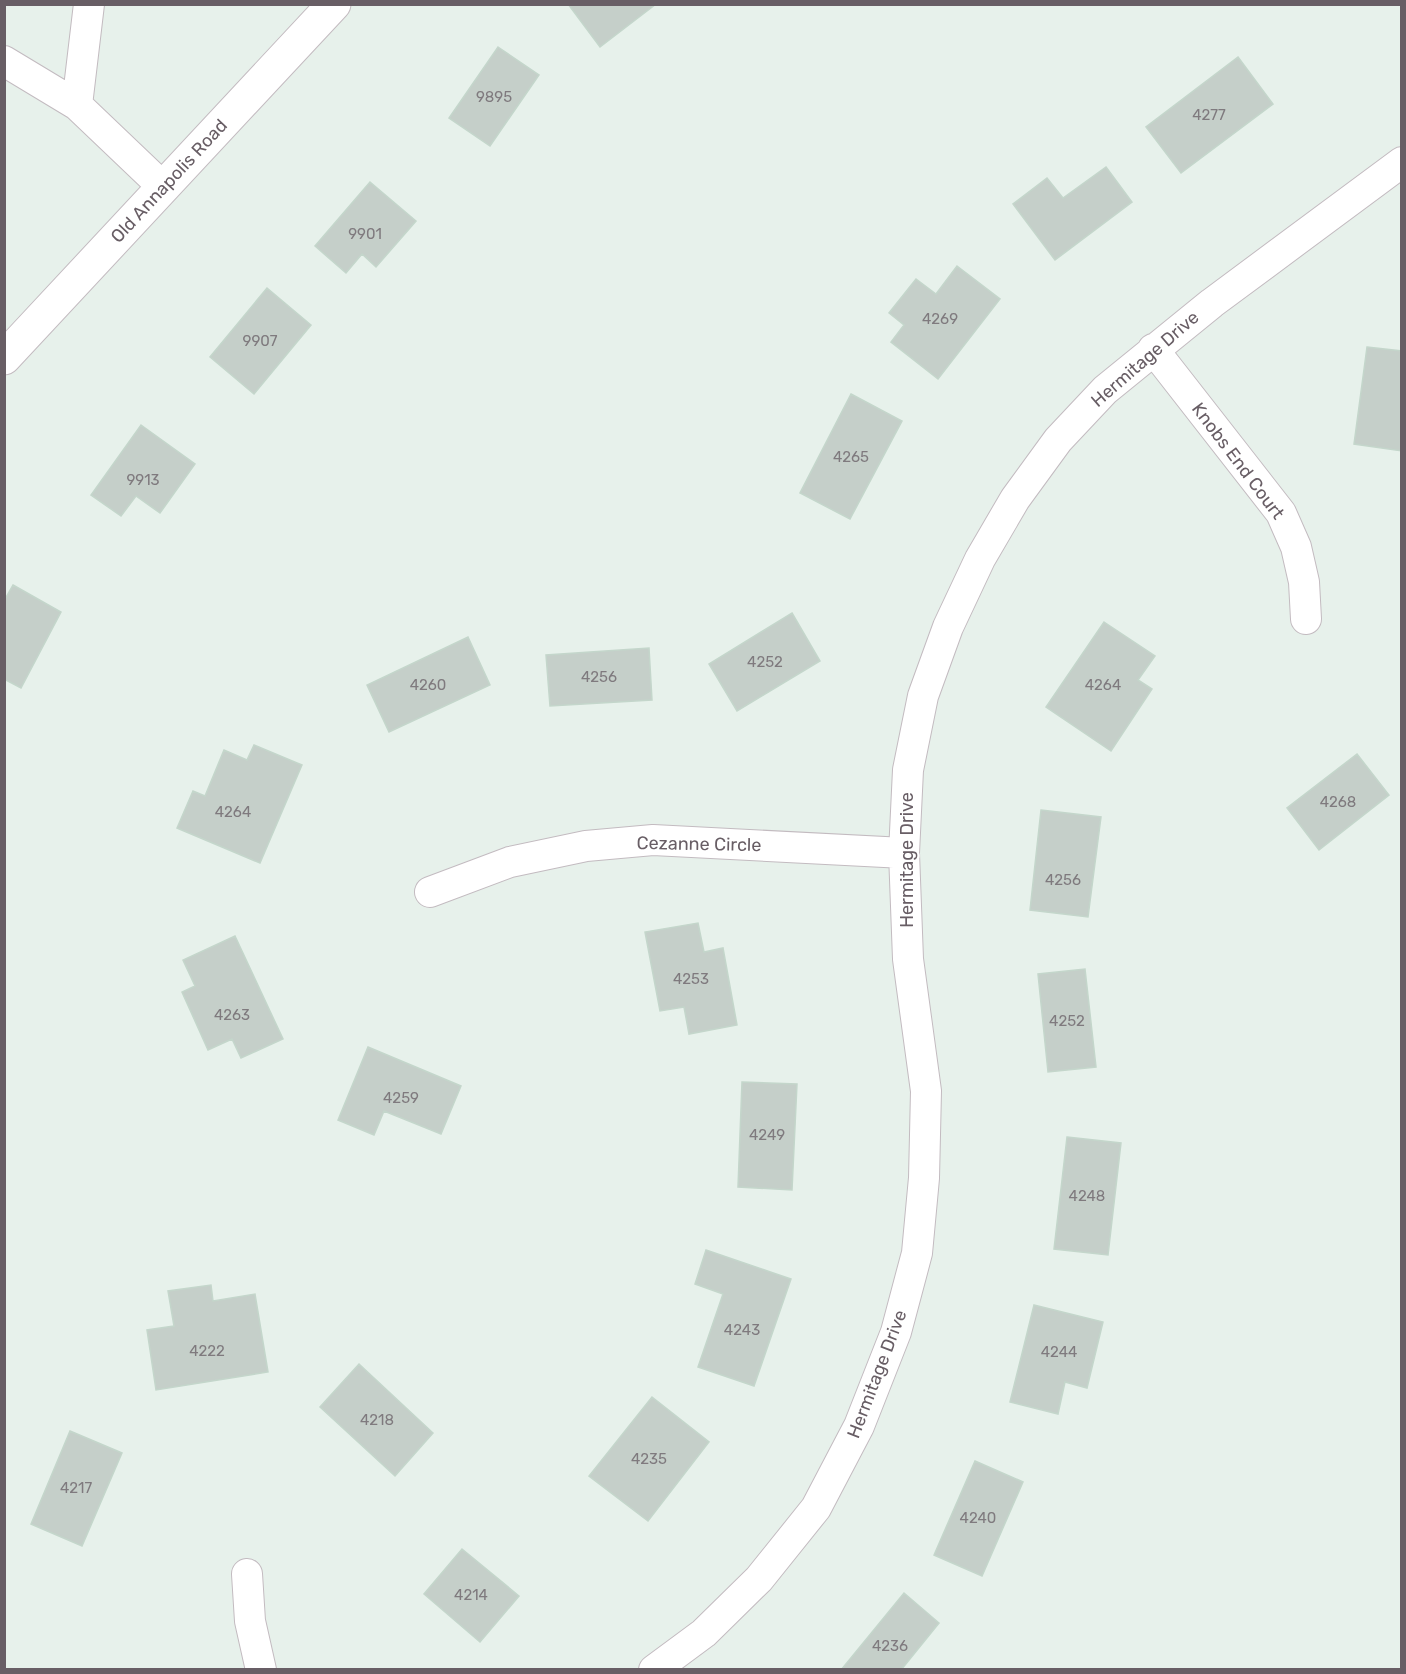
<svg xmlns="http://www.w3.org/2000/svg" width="1406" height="1674" font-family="Rubik,sans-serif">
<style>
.building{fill:#c5cfc9;stroke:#c4d6cb;stroke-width:1.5}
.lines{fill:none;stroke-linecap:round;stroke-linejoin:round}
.minor-casing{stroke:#c3bbc0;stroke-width:32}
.tertiary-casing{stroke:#c3bbc0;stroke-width:35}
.minor{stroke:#fff;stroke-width:30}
.tertiary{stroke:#fff;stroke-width:33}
.labels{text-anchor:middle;stroke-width:4.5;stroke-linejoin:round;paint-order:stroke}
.number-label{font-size:15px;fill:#7f7a7e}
.street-label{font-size:18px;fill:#685e65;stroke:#fff}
</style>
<rect width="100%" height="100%" fill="#e7f1eb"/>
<path class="building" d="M568,4H656L600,47Z
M498,47L539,75L490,146L449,118Z
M1238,57L1273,104L1181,173L1146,127Z
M1106,167L1132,202L1055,260L1013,204L1047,178L1063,198Z
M370,182L416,221L376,267L362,254L346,273L315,246Z
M957,266L1000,299L938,379L891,342L904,325L889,313L916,279L936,294Z
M267,288L311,325L254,394L210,357Z
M1367,347L1402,351V451L1354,444Z
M851,394L902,421L850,519L800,493Z
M141,425L195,464L160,513L136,496L121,516L91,495Z
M13,585L61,612L21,688L4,679V601Z
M792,613L820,661L737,711L709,664Z
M1104,622L1155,656L1138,680L1152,689L1111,751L1046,707Z
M468,637L490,685L389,732L367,685Z
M649,648L652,700L550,706L546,655Z
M254,745L302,765L260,863L177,828L193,791L205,796L224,750L247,760Z
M1357,754L1389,795L1319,850L1287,808Z
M1041,810L1101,817L1088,917L1030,910Z
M698,923L704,952L723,948L737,1025L689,1034L684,1007L660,1011L645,932Z
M235,936L283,1039L241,1058L232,1039L208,1050L182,992L195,986L183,960Z
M1085,969L1096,1067L1048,1072L1038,974Z
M368,1047L461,1086L441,1134L384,1111L374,1135L338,1120Z
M742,1082L797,1084L792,1190L738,1187Z
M1067,1137L1121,1143L1108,1255L1054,1249Z
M706,1250L791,1279L754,1386L698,1367L723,1294L695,1284Z
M211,1285L213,1301L255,1294L268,1372L156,1390L147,1330L174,1326L168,1291Z
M1034,1305L1103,1322L1087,1388L1065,1382L1058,1414L1010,1402Z
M359,1364L433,1433L395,1476L320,1407Z
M652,1397L709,1442L648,1521L589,1476Z
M70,1431L122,1453L82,1546L31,1524Z
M975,1461L1023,1482L982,1576L934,1555Z
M462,1549L519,1596L480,1642L424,1594Z
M904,1593L939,1623L901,1670H841Z"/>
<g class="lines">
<defs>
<path id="minor" d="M4,61L77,105L163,187
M77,105L89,4
M1153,349L1281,513L1296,547L1304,582L1306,619
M430,892L510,862L586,846L653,840L904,853
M247,1574L250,1621L261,1670
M654,1670L704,1633L759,1579L816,1508L859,1426L896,1332L917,1253L924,1178L926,1091L908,959L904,853L908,770L923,696L948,627L980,559L1015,499L1058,440L1105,390L1212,303L1402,162"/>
<path id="tertiary" d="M4,358L334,4"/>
</defs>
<use href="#minor" class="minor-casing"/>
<use href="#tertiary" class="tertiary-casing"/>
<use href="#minor" class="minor"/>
<use href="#tertiary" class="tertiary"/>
</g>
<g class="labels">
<g class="number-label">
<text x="494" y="102">9895</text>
<text x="1209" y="120">4277</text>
<text x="365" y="239">9901</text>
<text x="940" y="324">4269</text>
<text x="260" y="346">9907</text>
<text x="851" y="462">4265</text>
<text x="143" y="485">9913</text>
<text x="765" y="667">4252</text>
<text x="599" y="682">4256</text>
<text x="428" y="690">4260</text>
<text x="1103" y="690">4264</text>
<text x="1338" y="807">4268</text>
<text x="233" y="817">4264</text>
<text x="1063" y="885">4256</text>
<text x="691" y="984">4253</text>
<text x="232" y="1020">4263</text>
<text x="1067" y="1026">4252</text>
<text x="401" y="1103">4259</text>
<text x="767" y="1140">4249</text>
<text x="1087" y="1201">4248</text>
<text x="742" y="1335">4243</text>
<text x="207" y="1356">4222</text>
<text x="1059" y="1357">4244</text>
<text x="377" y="1425">4218</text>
<text x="649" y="1464">4235</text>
<text x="76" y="1493">4217</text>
<text x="978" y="1523">4240</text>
<text x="471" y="1600">4214</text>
<text x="890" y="1651">4236</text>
</g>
<g class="street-label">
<text transform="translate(169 181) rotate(-47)" y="6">Old Annapolis Road</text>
<text transform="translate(1145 359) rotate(-41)" y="6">Hermitage Drive</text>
<text transform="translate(1238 461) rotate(53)" y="6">Knobs End Court</text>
<text transform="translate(699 844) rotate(1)" y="6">Cezanne Circle</text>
<text transform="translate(907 860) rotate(-90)" y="6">Hermitage Drive</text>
<text transform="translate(877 1374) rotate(-69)" y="6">Hermitage Drive</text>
</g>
</g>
<rect width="1406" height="1674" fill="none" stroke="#685e65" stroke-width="12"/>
</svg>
